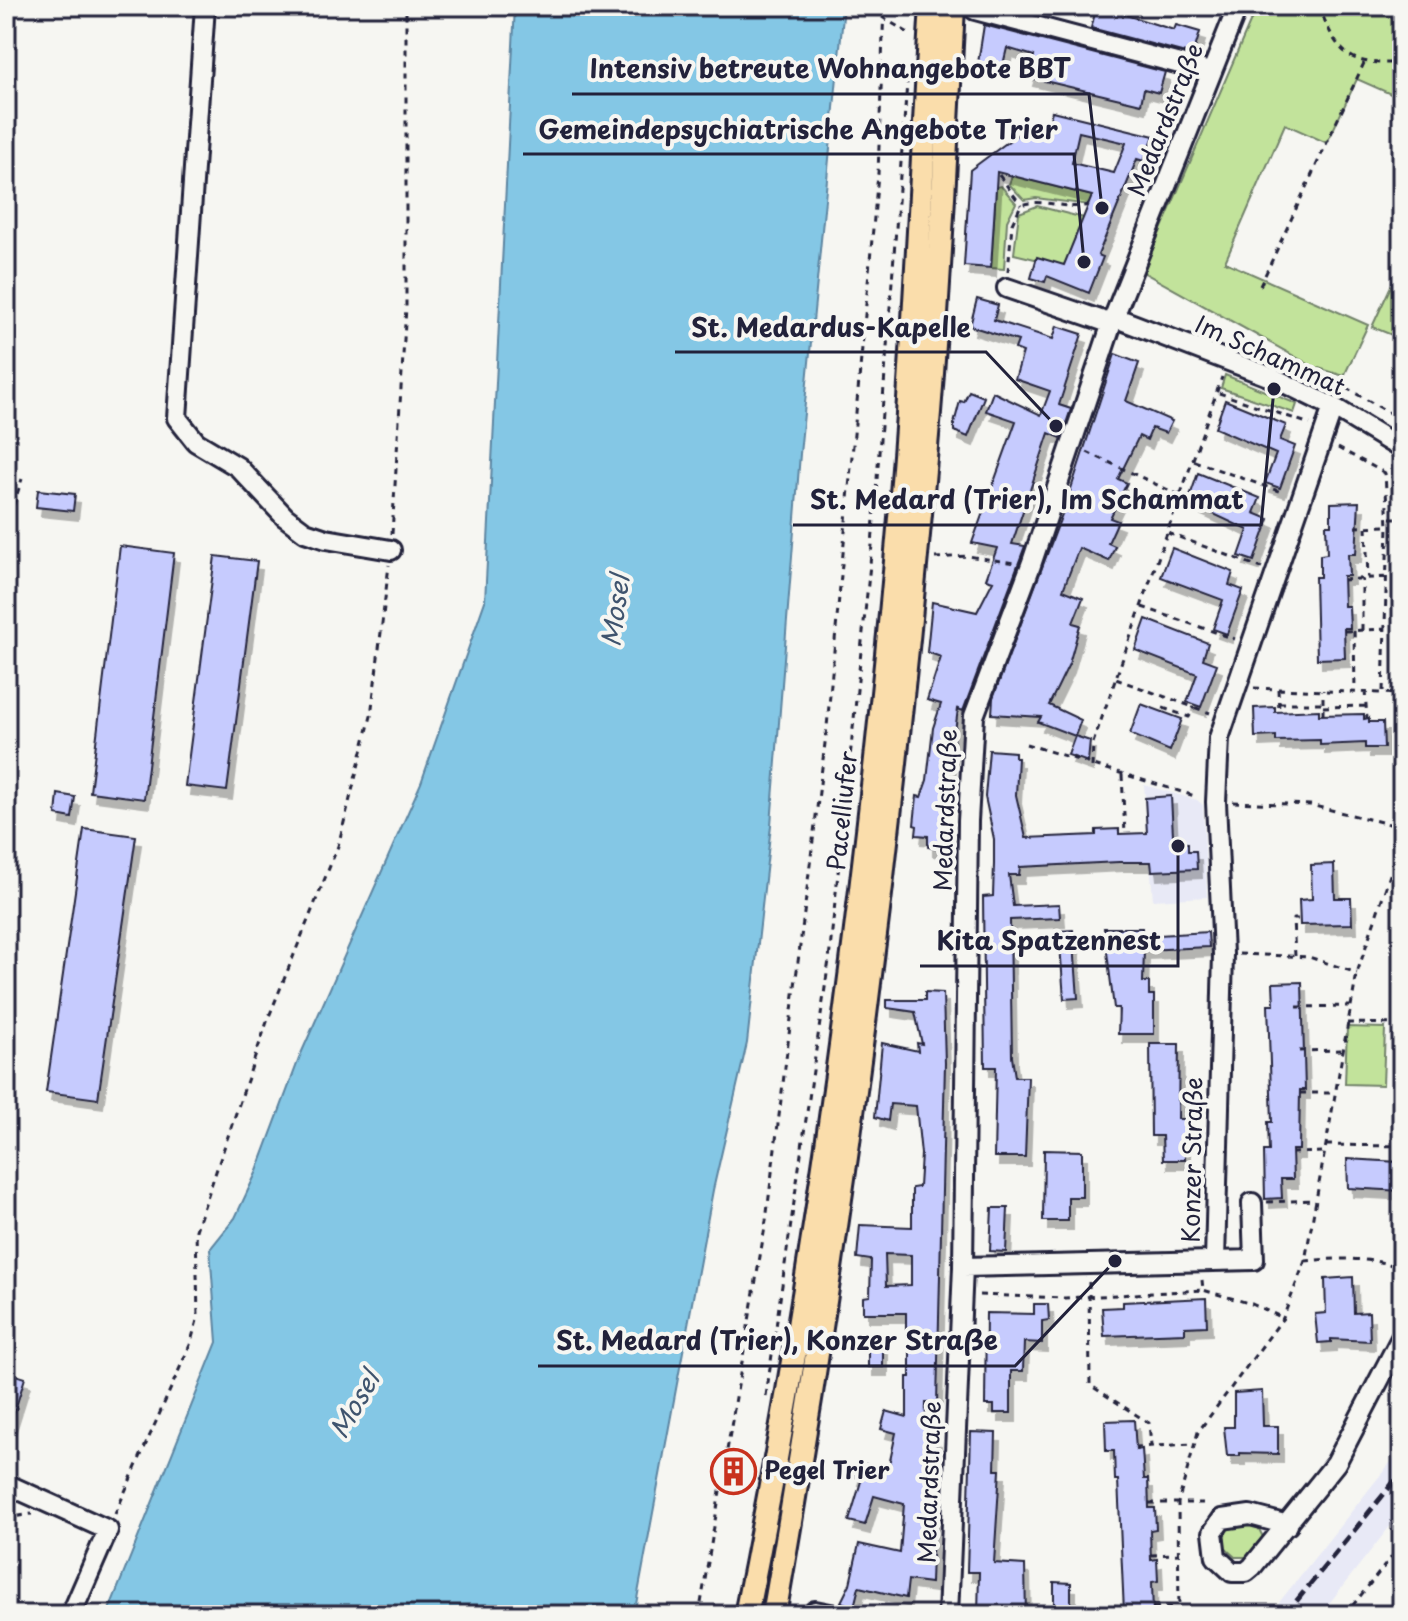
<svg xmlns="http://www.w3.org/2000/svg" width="1408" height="1621" font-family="'Playpen Sans',sans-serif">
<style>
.built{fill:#e8e9f6}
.green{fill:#c2e39b;stroke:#72826b;stroke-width:2}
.water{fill:#84c7e5;stroke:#5d85a1;stroke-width:2}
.building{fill:#c6cbfe;stroke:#22223b;stroke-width:2;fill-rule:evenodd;filter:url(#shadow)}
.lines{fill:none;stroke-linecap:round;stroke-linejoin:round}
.minor-casing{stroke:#22223b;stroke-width:24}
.major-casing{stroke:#22223b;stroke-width:28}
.path{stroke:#22223b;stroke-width:3;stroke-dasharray:6 6;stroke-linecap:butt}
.minor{stroke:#f6f6f2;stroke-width:18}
.major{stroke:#faddab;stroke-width:22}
.rail{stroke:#22223b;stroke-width:5;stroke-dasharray:12 6;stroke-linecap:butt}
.labels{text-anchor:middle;stroke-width:8;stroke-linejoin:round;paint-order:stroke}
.street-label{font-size:24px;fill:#22223b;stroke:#f6f6f2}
.poi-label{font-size:24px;font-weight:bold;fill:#22223b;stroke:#f6f6f2;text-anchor:start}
.water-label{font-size:26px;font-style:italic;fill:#3f546e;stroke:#f6f6f2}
.leader{fill:none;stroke:#22223b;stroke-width:3}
.callout-dot{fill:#22223b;stroke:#f6f6f2;stroke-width:3}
.callout-label{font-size:26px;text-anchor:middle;font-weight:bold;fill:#22223b;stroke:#f6f6f2;stroke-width:8;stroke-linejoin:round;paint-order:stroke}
</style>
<defs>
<filter id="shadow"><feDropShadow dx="5" dy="9" stdDeviation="0" flood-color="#0004"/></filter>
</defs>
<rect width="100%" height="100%" fill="#f6f6f2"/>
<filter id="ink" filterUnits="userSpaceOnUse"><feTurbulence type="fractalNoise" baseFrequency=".0125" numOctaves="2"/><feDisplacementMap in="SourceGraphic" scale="16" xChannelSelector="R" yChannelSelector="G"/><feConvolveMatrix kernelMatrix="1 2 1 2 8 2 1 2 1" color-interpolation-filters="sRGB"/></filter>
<g filter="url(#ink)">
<path class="built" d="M1144,785L1197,800L1203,805L1207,897L1153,900Z
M1402,1448V1511L1320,1615H1269Z"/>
<path class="green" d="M1257,6H1402V99L1357,79L1327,143L1285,124L1225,262L1368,325L1344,376L1312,366L1143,272Z
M1012,176L1093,196L1089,205L1036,198L1024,200L1009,184Z
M1001,186L1016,203L1007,221L1004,269L991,268L996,187Z
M1037,206L1084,218L1064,266L1014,254L1019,213Z
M1402,262V339L1372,327Z
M1225,375L1297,404L1294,413L1221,388Z
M1347,1027L1385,1028L1383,1085L1345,1084Z
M1245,1522L1257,1525L1263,1537L1246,1557H1235L1225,1548L1224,1536L1230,1527Z"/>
<path class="water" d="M515,6H844L800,454L771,825L747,1043L713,1190L634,1615H107L217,1342L210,1249L235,1218L257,1171L300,1056L421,783L485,601Z"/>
<path class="building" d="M1097,6L1174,30L1176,25L1200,32L1193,55L1091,28Z
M984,25L1165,72L1159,93L1144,89L1141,104L1028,77L1034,56L1007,48L1002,69L978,63Z
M1052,111L1154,136L1144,161L1137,159L1098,255L1103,257L1089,293L1047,276L1045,282L1031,278L1037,257L1064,265L1092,196L997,172L991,268L964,266L970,170L1025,129L1046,134ZM1079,132L1126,143L1114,173L1072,163Z
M977,299L998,305L994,320L1053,339L1057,326L1082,334L1059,405L1071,409L1061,438L1049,433L1012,544L1025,546L963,711L958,709L942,830L948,832V851L928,847V836L916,835L917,826L914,825L917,796L921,797L927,780L933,728L941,704L927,700L941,657L927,652L932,602L977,612L993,581L986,579L997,548L972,543L1016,421L986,411L993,392L1041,415L1050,391L1015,379L1023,352L1015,349L1018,341L970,326Z
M1115,354L1139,363L1126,401L1172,421L1166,433L1152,428L1147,440L1139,436L1118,479L1127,483L1110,518L1118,521L1108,543L1115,546L1109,561L1079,548L1063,590L1083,598L1073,623L1080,625L1069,664L1049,705L1081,720L1075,736L1038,722L1041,717L992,714L993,698L1067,501Z
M969,391L984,397L968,437L954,431V424L960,401L964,402Z
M1225,400L1286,425L1280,440L1295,446L1280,488L1265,483L1276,454L1215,428Z
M1198,473L1260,498L1254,513L1269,519L1254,561L1239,556L1248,530L1188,502Z
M38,490L75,494L73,511L36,507Z
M1359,502L1356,554H1348L1349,576H1343L1344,606H1349L1350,628H1344L1345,658L1317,659L1315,577H1320V555L1327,554L1326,525H1331V503Z
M120,546L174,553L144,799L90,792Z
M1172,548L1233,572L1229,585L1243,590L1227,634L1213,629L1223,600L1161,577Z
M215,556L257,561L227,791L185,786Z
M1146,619L1208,643L1203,659L1217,664L1201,707L1187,702L1197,674L1135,650Z
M1141,704L1182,719L1170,751L1130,734Z
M1275,707V712L1319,710V715L1364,714V719L1369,718V722H1383L1384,748H1365V743L1320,745V740L1276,741V736L1255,737L1254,708Z
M1075,736L1090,741L1088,762L1068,755Z
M989,750L1015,752V758H1018L1016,795L1026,838L1096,835V830L1119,829V834L1147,833L1145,798L1171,796L1173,835H1180L1181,843H1188V851H1196L1197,869L1152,871L1151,862H1119L1020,867L1019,875H1009L1013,906L1059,904L1060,918L1010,920L1012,1057L1015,1077H1028L1025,1157H994L996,1067H985L983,897L993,896L994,864V839L985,797Z
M58,794L75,797L72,818L56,815Z
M84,829L136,836L98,1099L46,1092Z
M1334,864L1335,898H1351L1352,924L1300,925L1299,900L1312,899L1311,865Z
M1104,928H1142V936L1208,932L1209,947L1144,950L1143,982H1149V995H1154V1034H1118L1119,1008H1114Z
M1073,930L1078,998L1064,999L1059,931Z
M1302,982L1305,1090H1300L1299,1150H1292L1293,1179H1281L1282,1198L1265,1199L1264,1151H1269L1268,1122H1272L1268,1005H1274L1273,983Z
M925,992L943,993L945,1063L937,1403H926L925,1436L936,1437L931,1583L908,1580L906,1598L859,1587L854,1607L841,1602L850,1584L859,1544L900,1553L904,1504L874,1496L865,1525L849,1521L862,1478L853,1476L858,1462L888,1470L896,1433L881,1429L886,1411L907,1417V1377H910V1329H906V1313H863V1297L870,1296L871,1260L857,1258L860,1225L912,1227V1188L919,1187L921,1154L916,1106L890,1104L888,1121L875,1117L882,1043L918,1051L917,1043L922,1044L915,1012L887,1008V1000H925ZM885,1254L911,1255V1285L886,1286Z
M1150,1044H1179L1178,1119H1185V1160H1163L1162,1136H1151Z
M1044,1150L1082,1151V1197H1068V1221H1043Z
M1347,1159L1399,1162L1402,1191L1348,1188Z
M992,1208H1008L1006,1252L990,1251Z
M1353,1277L1354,1313L1369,1312L1370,1341L1331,1339V1342L1318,1343L1315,1314L1326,1313L1325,1279Z
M1206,1298L1207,1326L1185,1327V1333L1104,1336L1102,1308L1123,1307V1302Z
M1034,1304H1048L1049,1320L1042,1321V1343L1024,1342L1023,1371H1011V1413H994V1405H985L986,1313L1034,1314Z
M868,1338H883V1367H868Z
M6,1372L25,1378L9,1429L6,1428Z
M1262,1391L1263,1426H1278V1454L1240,1453V1456H1227L1224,1427H1234V1393Z
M1134,1420L1136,1450L1142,1449L1144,1479H1148L1149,1508H1155L1156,1529L1150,1530L1151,1560L1157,1559L1158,1581L1152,1582L1153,1615L1124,1612L1118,1480H1115L1114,1451H1106L1105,1421Z
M971,1432L996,1433L995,1470H1000L994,1563L1025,1565L1026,1615H978L979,1572H967Z
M1054,1582L1071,1583V1615H1054Z"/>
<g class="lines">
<defs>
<path id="minor" d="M205,6L177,418L196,442L238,467L285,517L305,532L326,539L391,550
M975,10L1210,72
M1007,288L1112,324
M1114,317L1276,379L1333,407L1402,449
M1215,1261L1223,954L1216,802L1219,738L1333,407
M963,1267L1254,1260L1252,1203
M6,1484L108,1530L71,1615
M1288,1525L1250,1515L1222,1519L1213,1532L1216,1557L1232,1572H1246L1252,1567L1336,1463L1402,1336
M815,1611L835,1615
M948,1615L963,1267L968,821L974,716L1031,565L1114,317L1238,6"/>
<path id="major" d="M746,1615C817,1264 864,907 897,551C914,370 920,187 932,6
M774,1615C844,1217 895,815 929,412C940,277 946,141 953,6"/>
</defs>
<use href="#minor" class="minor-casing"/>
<use href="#major" class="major-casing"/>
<path class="path" d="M1319,6C1337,54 1349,67 1402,62
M882,17L910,34
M999,175L1021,205
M1008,272L1012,224L1021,205C1043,197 1066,211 1089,205
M1260,286L1364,63
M1339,391L1341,385L1402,420
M1219,393L1310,424
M1338,448L1402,482
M1087,452L1181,496
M1194,461L1284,493
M1390,518H1402
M1355,527L1388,526
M1366,527L1368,578
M6,528L22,479
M1168,533L1262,568
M392,534L406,307V6
M935,558L967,556L1015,563
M1343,580L1387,577
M1142,607L1235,639
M1362,630V579
M1345,631L1386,629
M1354,631L1355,691
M1116,679L1210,713
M1254,688L1402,694
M1278,689L1279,712
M1365,691L1367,719
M1383,691L1388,526L1385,473
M1279,703H1323
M1323,707L1366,706
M1163,708L1189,717L1194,707
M1323,715V690
M1026,744L1198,797
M1092,767L1093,743L1222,377
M1122,775L1125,834
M1233,802L1310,805L1402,827
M1239,954L1309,957L1357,973
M1295,956L1293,919H1299
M1297,1007L1350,1006
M1347,1023L1402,1024
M1299,1051L1342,1050
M1300,1093H1335
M1326,1145L1402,1146
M6,1152H9L6,1185
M1292,1153L1324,1152
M1267,1202L1315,1200
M1305,1261C1337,1258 1372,1257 1402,1268
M1202,1280L1203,1290L1252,1304L1283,1318
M1089,1282L1090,1385L1149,1423L1151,1445
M979,1295L1065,1298L1203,1290
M766,1396L829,960L872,545L907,83
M1135,1447L1194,1444
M1149,1503H1209
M115,1514L190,1345L198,1317L196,1230L268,1019L338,846L371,716L389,565
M6,1518L32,1514
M1151,1555L1179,1554
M1153,1607H1177
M699,1615L766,1221L827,727L878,174L884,6
M1179,1615L1178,1503L1198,1432L1283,1318L1305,1261L1357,973L1402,839
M1345,1615L1402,1544"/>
<use href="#minor" class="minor"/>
<use href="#major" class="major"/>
<path class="rail" d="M1285,1615L1402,1472"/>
</g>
</g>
<defs>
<symbol id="building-ring" viewBox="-11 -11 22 22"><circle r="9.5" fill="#f6f6f2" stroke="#c8321e" stroke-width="1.5"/><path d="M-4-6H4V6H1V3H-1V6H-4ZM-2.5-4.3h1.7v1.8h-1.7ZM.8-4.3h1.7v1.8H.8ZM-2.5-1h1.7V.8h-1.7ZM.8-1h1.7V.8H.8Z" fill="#c8321e"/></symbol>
</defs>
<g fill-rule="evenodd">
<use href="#building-ring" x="708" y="1446" width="51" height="51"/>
</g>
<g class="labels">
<g class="street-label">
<text transform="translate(1166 120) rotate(-68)" y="8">Medardstraße</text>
<text transform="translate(1270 356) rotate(24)" y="8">Im Schammat</text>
<text transform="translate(946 810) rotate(-88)" y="8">Medardstraße</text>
<text transform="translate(843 811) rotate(-84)" y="8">Pacelliufer</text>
<text transform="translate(1193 1160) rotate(-89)" y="8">Konzer Straße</text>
<text transform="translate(930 1482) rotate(-88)" y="8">Medardstraße</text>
</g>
<g class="poi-label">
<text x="764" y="1479">Pegel Trier</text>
</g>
<g class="water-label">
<text transform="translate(616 611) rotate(-82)" y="9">Mosel</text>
<text transform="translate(355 1405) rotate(-60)" y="9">Mosel</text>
</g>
</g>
<path class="leader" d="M1102 208L1089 94H572M1084 262L1074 154H523M1056 426L986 352H675M1274 389L1261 525H793M1178 846L1178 966H920M1115 1261L1015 1366H538"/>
<g class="callout-dot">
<circle cx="1102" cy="208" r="8"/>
<circle cx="1084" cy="262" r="8"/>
<circle cx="1056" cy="426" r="8"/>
<circle cx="1274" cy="389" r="8"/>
<circle cx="1178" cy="846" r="8"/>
<circle cx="1115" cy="1261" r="8"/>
</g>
<g class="callout-label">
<text x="830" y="78">Intensiv betreute Wohnangebote BBT</text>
<text x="798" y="139">Gemeindepsychiatrische Angebote Trier</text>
<text x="831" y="337">St. Medardus-Kapelle</text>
<text x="1027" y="509">St. Medard (Trier), Im Schammat</text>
<text x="1049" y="950">Kita Spatzennest</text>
<text x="777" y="1350">St. Medard (Trier), Konzer Straße</text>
</g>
<rect width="1408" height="1621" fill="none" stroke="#f6f6f2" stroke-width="32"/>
<rect x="16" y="16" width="1376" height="1589" fill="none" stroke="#22223b" stroke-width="3" filter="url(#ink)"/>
</svg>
